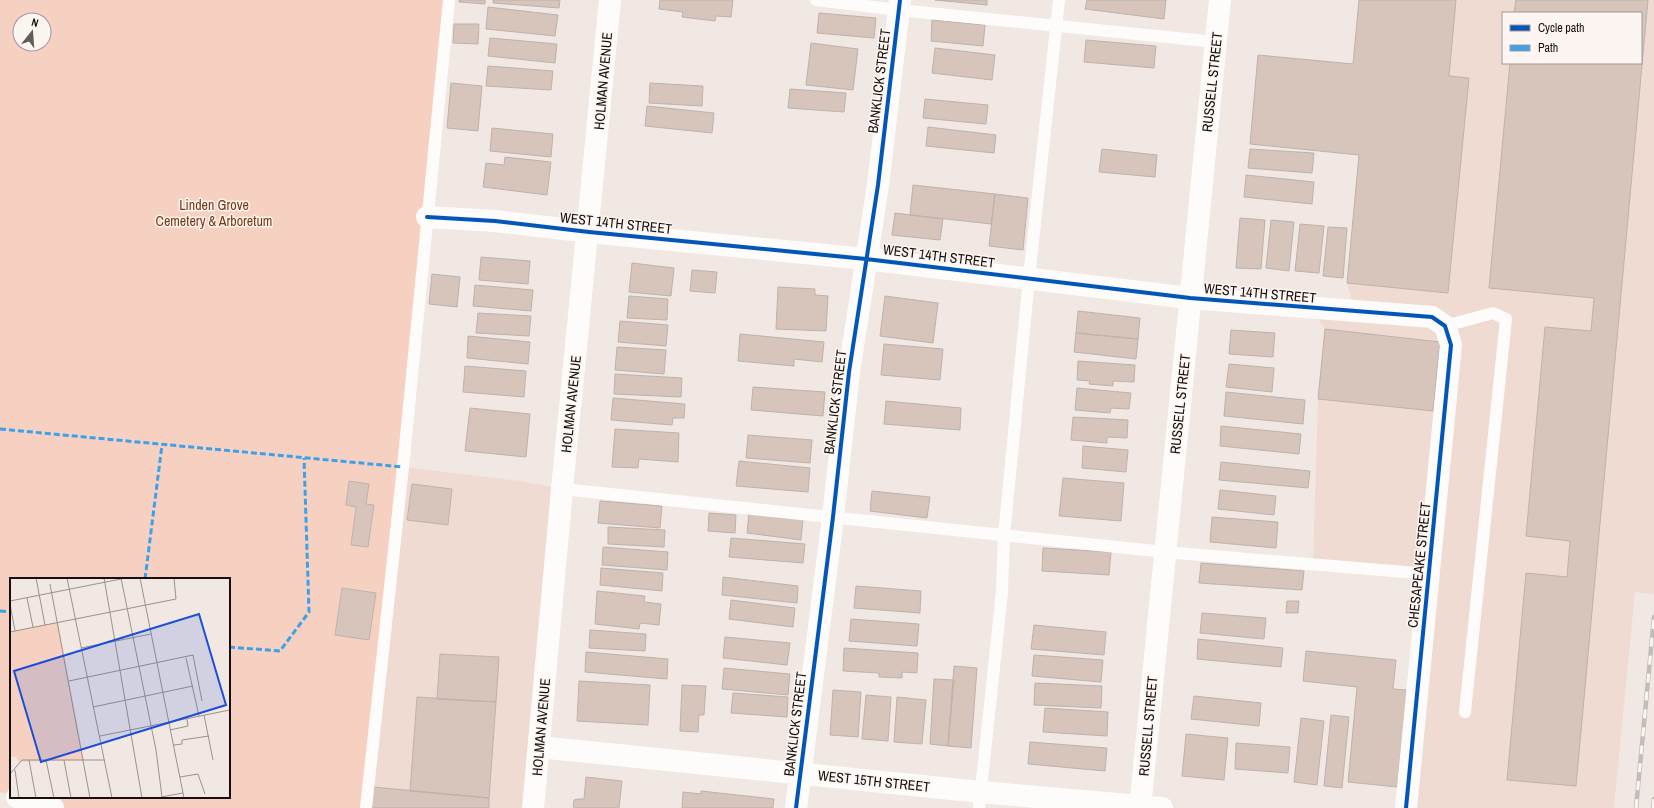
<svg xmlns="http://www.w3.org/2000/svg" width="1654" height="808" font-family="'Archivo Narrow',sans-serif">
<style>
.built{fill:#efdbd2;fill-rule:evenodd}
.green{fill:#f6d1c1;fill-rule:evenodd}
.building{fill:#d7c4ba;stroke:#bbb3af}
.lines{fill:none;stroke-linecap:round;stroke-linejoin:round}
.service{stroke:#fdfcfb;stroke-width:12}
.minor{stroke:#fdfcfb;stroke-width:22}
.tertiary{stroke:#fdfcfb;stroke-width:22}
.rail-casing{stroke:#c0bebc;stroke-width:4.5}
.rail{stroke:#fdf5f2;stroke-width:3;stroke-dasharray:9;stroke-linecap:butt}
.quiet{stroke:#3da1e9;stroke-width:3;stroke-dasharray:6 3;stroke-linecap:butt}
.cycleway-casing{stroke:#fdf5f2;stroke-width:6}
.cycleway{stroke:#0057b8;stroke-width:4}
.labels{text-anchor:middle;stroke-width:3;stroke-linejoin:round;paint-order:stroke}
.street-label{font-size:14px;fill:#16100d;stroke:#fdf5f2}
.park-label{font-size:14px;fill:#7c360f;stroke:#fdf5f2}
.inset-road{fill:none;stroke:#9a928d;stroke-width:1}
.view{fill:#1d4ed8;fill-opacity:0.15;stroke:#1d4ed8;stroke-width:2}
.inset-edge{fill:none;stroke:#16100d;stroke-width:2}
</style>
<rect width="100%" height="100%" fill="#f2e8e3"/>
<path class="built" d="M1359,0H1654V594L1635,592L1614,808H1406L1429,574L1313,564L1318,399L1325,329L1310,308L1355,311L1347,283L1359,155L1250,144L1258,55L1353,64ZM1503,13H1641V63H1503Z
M403,467L521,481L562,489L533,808H366Z"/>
<path class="green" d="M0,0H449L366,808H53L17,797H229V579H11V795L0,792ZM20,20H44V44H20Z"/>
<path class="building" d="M459,0H485V4L459,2Z
M493,0H560L559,8L493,3Z
M660,0H733L731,17L716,16L715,21L682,17L683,12L659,9Z
M935,0H987V5Z
M1087,0H1166L1164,19L1085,9Z
M1359,0H1456L1449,76L1469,78L1448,293L1347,283L1359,155L1250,144L1258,55L1353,64Z
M1516,0H1648L1576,786L1507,780L1526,573L1567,577L1570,541L1526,536L1545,327L1591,331L1594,298L1489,288L1510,63H1641V13H1514Z
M488,7L558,15L555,36L486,29Z
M819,13L876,18L874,38L817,33Z
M932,20L985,25L983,46L931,41Z
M454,24H479L478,44L453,43Z
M490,38L557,44L555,63L488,56Z
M1086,40L1156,46L1154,68L1084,62Z
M811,43L858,49L853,90L806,85Z
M935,48L995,55L992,80L932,73Z
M488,66L553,71L551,90L486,86Z
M451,83L482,86L478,131L447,128Z
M650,83L703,86L702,106L649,103Z
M790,89L846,93L844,112L788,108Z
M925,99L988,105L986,124L923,118Z
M647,106L714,113L712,133L645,126Z
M928,127L996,135L994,153L926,146Z
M492,128L553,134L551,157L490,151Z
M1102,149L1157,155L1155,177L1099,172Z
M1250,149L1314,153L1312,173L1248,168Z
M505,157L551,162L547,195L483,187L486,163L504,165Z
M1246,175L1314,182L1312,204L1244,197Z
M913,185L995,194L991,224L910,215Z
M995,194L1028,198L1023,250L989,246Z
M895,213L943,219L940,240L892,235Z
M1240,218L1265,220L1261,269L1236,268Z
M1271,220L1294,222L1289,271L1266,268Z
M1300,224L1324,226L1319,273L1295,271Z
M1328,227L1347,228L1343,278L1323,276Z
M481,257L530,261L528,284L479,280Z
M632,263L674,268L671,296L629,292Z
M692,270L717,272L715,293L690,291Z
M432,274L460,277L457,307L429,304Z
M475,285L533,290L531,311L473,306Z
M778,287L815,289V295L828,296L826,331L776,329Z
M629,296L668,299L667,320L627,318Z
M885,296L938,303L933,343L880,336Z
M1078,311L1140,318L1138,339L1076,333Z
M478,313L531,316L529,336L476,333Z
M620,321L668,325L666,346L618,342Z
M1325,329L1440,342L1433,411L1318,399Z
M1231,330L1275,333L1273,357L1229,354Z
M1076,333L1138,339L1136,359L1074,352Z
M740,334L824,342L822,362L794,359V366L738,361Z
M468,336L530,342L528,364L467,358Z
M884,344L943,349L940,380L881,375Z
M617,347L666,350L664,374L615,370Z
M1078,361L1135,365L1134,382L1113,381V386L1089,384L1090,381L1077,380Z
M1229,364L1274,368L1272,392L1226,387Z
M465,366L526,371L524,397L463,392Z
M615,374L682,378L681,397L614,394Z
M753,387L825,392L823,416L751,410Z
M1077,388L1131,393L1129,409L1111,408L1110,413L1075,410Z
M1226,392L1305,400L1303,424L1224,416Z
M613,398L685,404L684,418H673L672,425L611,420Z
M886,401L961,408L960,430L884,424Z
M470,408L530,414L526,457L465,451Z
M1073,417L1128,420L1127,438L1107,437V443L1071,440Z
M1221,426L1301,434L1299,454L1220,446Z
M615,429L679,433L678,462L639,459L638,468L612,467Z
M748,435L812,440L810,463L746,458Z
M1083,446L1128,450L1126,472L1082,468Z
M739,461L810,468L808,492L736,486Z
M1221,462L1310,471L1308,488L1219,480Z
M1063,478L1124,483L1121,521L1059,516Z
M349,481L369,484L366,504L374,505L368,547L351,545L356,507L346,505Z
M412,484L452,489L448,525L407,520Z
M1220,490L1276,496L1274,515L1218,509Z
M872,491L930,497L927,518L870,511Z
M600,501L662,506L660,528L598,523Z
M709,513L736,515L735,533L708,531Z
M749,513L803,519L801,540L747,533Z
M1212,517L1278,522L1276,548L1210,542Z
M608,527L665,530L664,547L608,544Z
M731,538L805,544L803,563L729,557Z
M603,547L668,552L667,570L602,565Z
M1043,548L1111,552L1109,575L1042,571Z
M1201,563L1304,571L1302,590L1199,583Z
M601,568L663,573L662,591L600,585Z
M723,577L798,586L797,603L722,595Z
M856,586L921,591L920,613L854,608Z
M342,588L376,593L369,640L335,635Z
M597,591L645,596L644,602L661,604L659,625L640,623L639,629L595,624Z
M731,600L795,608L793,627L729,619Z
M1287,601H1299L1298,613H1286Z
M1202,613L1266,618L1264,639L1200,633Z
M851,619L919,624L917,646L849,641Z
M1034,625L1106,632L1104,655L1031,649Z
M590,630L646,634L645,651L589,648Z
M725,637L790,643L787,665L723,658Z
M1198,639L1283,648L1281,667L1197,659Z
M844,648L918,653L917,673L902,672V678L879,677V673L843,671Z
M1306,651L1396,660L1393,689L1407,690L1397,787L1348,782L1357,687L1303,681Z
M586,652L668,659L667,679L585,672Z
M440,654L499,657L496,702L437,699Z
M1034,655L1103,660L1101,682L1032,676Z
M954,666L977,668L971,748L948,746Z
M724,668L790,674L788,695L722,689Z
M934,679L954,680L948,746L930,744Z
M579,681L650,685L648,725L577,721Z
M1035,683L1102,686L1101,708L1034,705Z
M682,685L706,686L704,715H699L698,732L680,731Z
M833,690L861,692L858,737L830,735Z
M733,693L788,697L787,717L731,713Z
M866,695L891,697L888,741L862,739Z
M1194,696L1261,703L1259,726L1191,719Z
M417,697L496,702L489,798L410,791Z
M897,697L926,700L922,744L894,742Z
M1045,708L1108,712L1107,736L1043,732Z
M1331,715L1349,717L1342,788L1324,786Z
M1301,718L1324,721L1317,785L1294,782Z
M1186,734L1228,738L1224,780L1182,776Z
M1030,742L1107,748L1105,771L1028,764Z
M1236,743L1290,747L1288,773L1235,769Z
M586,777L622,781L619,808H575L573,807L574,800L578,799H584Z
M373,787L489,798V808H371Z
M701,791L774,799L773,808H682L683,792L701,794Z"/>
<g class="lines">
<path class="service" d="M816,0L899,10L1216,42
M1445,326L1493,313L1506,319L1465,712
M562,489L1165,552L1429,574
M366,808L403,467L449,0
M979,808L1002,592L1004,536L1029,278L1059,0"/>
<path class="minor" d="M427,217L495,221L589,232L866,259L1190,298L1432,317L1445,326L1451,345L1406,808
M539,747L981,792L1162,808
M17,797L53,808
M533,808L562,489L610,0
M796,808L833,517L849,372L878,185L900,0"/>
<path class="tertiary" d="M1140,808L1220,0"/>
<defs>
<path id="rail" d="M1636,808L1654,617
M1653,808L1654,799"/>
</defs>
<use href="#rail" class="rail-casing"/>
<use href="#rail" class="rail"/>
<path class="quiet" d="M0,429L403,467
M145,579L162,445
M0,611L11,612
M229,647L280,651L309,612L304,458"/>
<defs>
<path id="cycleway" d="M427,217L495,221L589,232L866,259L1190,298L1432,317L1445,326L1451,345L1406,808
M796,808L833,517L849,372L878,185L900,0"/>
</defs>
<use href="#cycleway" class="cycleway-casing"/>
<use href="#cycleway" class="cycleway"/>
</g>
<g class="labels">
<g class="street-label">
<text transform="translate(603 81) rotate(-85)" y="5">HOLMAN AVENUE</text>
<text transform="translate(879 81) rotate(-83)" y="5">BANKLICK STREET</text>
<text transform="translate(1212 82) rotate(-84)" y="5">RUSSELL STREET</text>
<text transform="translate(616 223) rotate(6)" y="5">WEST 14TH STREET</text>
<text transform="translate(939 256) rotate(7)" y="5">WEST 14TH STREET</text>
<text transform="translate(1260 293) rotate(5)" y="5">WEST 14TH STREET</text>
<text transform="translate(835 402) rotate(-83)" y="5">BANKLICK STREET</text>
<text transform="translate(571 404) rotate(-84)" y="5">HOLMAN AVENUE</text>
<text transform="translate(1180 404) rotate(-84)" y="5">RUSSELL STREET</text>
<text transform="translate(1419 565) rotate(-84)" y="5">CHESAPEAKE STREET</text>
<text transform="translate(795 724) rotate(-83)" y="5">BANKLICK STREET</text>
<text transform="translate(1148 726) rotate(-85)" y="5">RUSSELL STREET</text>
<text transform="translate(541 727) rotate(-85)" y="5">HOLMAN AVENUE</text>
<text transform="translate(874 781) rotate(6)" y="5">WEST 15TH STREET</text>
</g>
<g class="park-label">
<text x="214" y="210">Linden Grove<tspan x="214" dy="16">Cemetery &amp; Arboretum</tspan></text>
</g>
</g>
<g transform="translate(10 578)">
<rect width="220" height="220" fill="#f2e8e3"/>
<path d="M48,44L74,182L9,184L6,179H0V54Z" fill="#f6d1c1"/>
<path class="inset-road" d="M26,0L35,47M57,0L102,220M94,0L132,220M111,0L146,172L152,219M130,0L174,220M40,6L80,220M17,20L23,49M0,23L116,0M0,26L5,53M0,54L166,21L164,0M71,70L141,56M176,80L189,138M59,103L183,77L192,123M83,129L183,108M194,137L203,182M160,152L178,148L177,141M90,158L220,132M164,167L172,166V162L199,158M19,182L26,220M36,182L44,220M54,182L61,220M5,192L9,220M0,196L12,182H95M170,199L188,196L195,216M151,219L173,215"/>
<path class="view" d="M189,36L216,127L31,184L4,93Z"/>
<rect width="220" height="220" class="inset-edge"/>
</g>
<rect x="1502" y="12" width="140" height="52" fill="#fdf5f2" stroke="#a19996"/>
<rect x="1510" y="25" width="20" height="6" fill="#0057b8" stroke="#a19996"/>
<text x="1538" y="32" font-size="12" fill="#16100d">Cycle path</text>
<rect x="1510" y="45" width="20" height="6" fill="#3da1e9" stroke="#a19996"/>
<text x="1538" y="52" font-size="12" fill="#16100d">Path</text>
<g transform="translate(32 32) rotate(17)"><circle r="19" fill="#fdf5f2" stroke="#a19996"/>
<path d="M0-3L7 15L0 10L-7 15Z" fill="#635c58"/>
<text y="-6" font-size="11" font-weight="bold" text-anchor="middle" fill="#16100d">N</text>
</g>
</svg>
